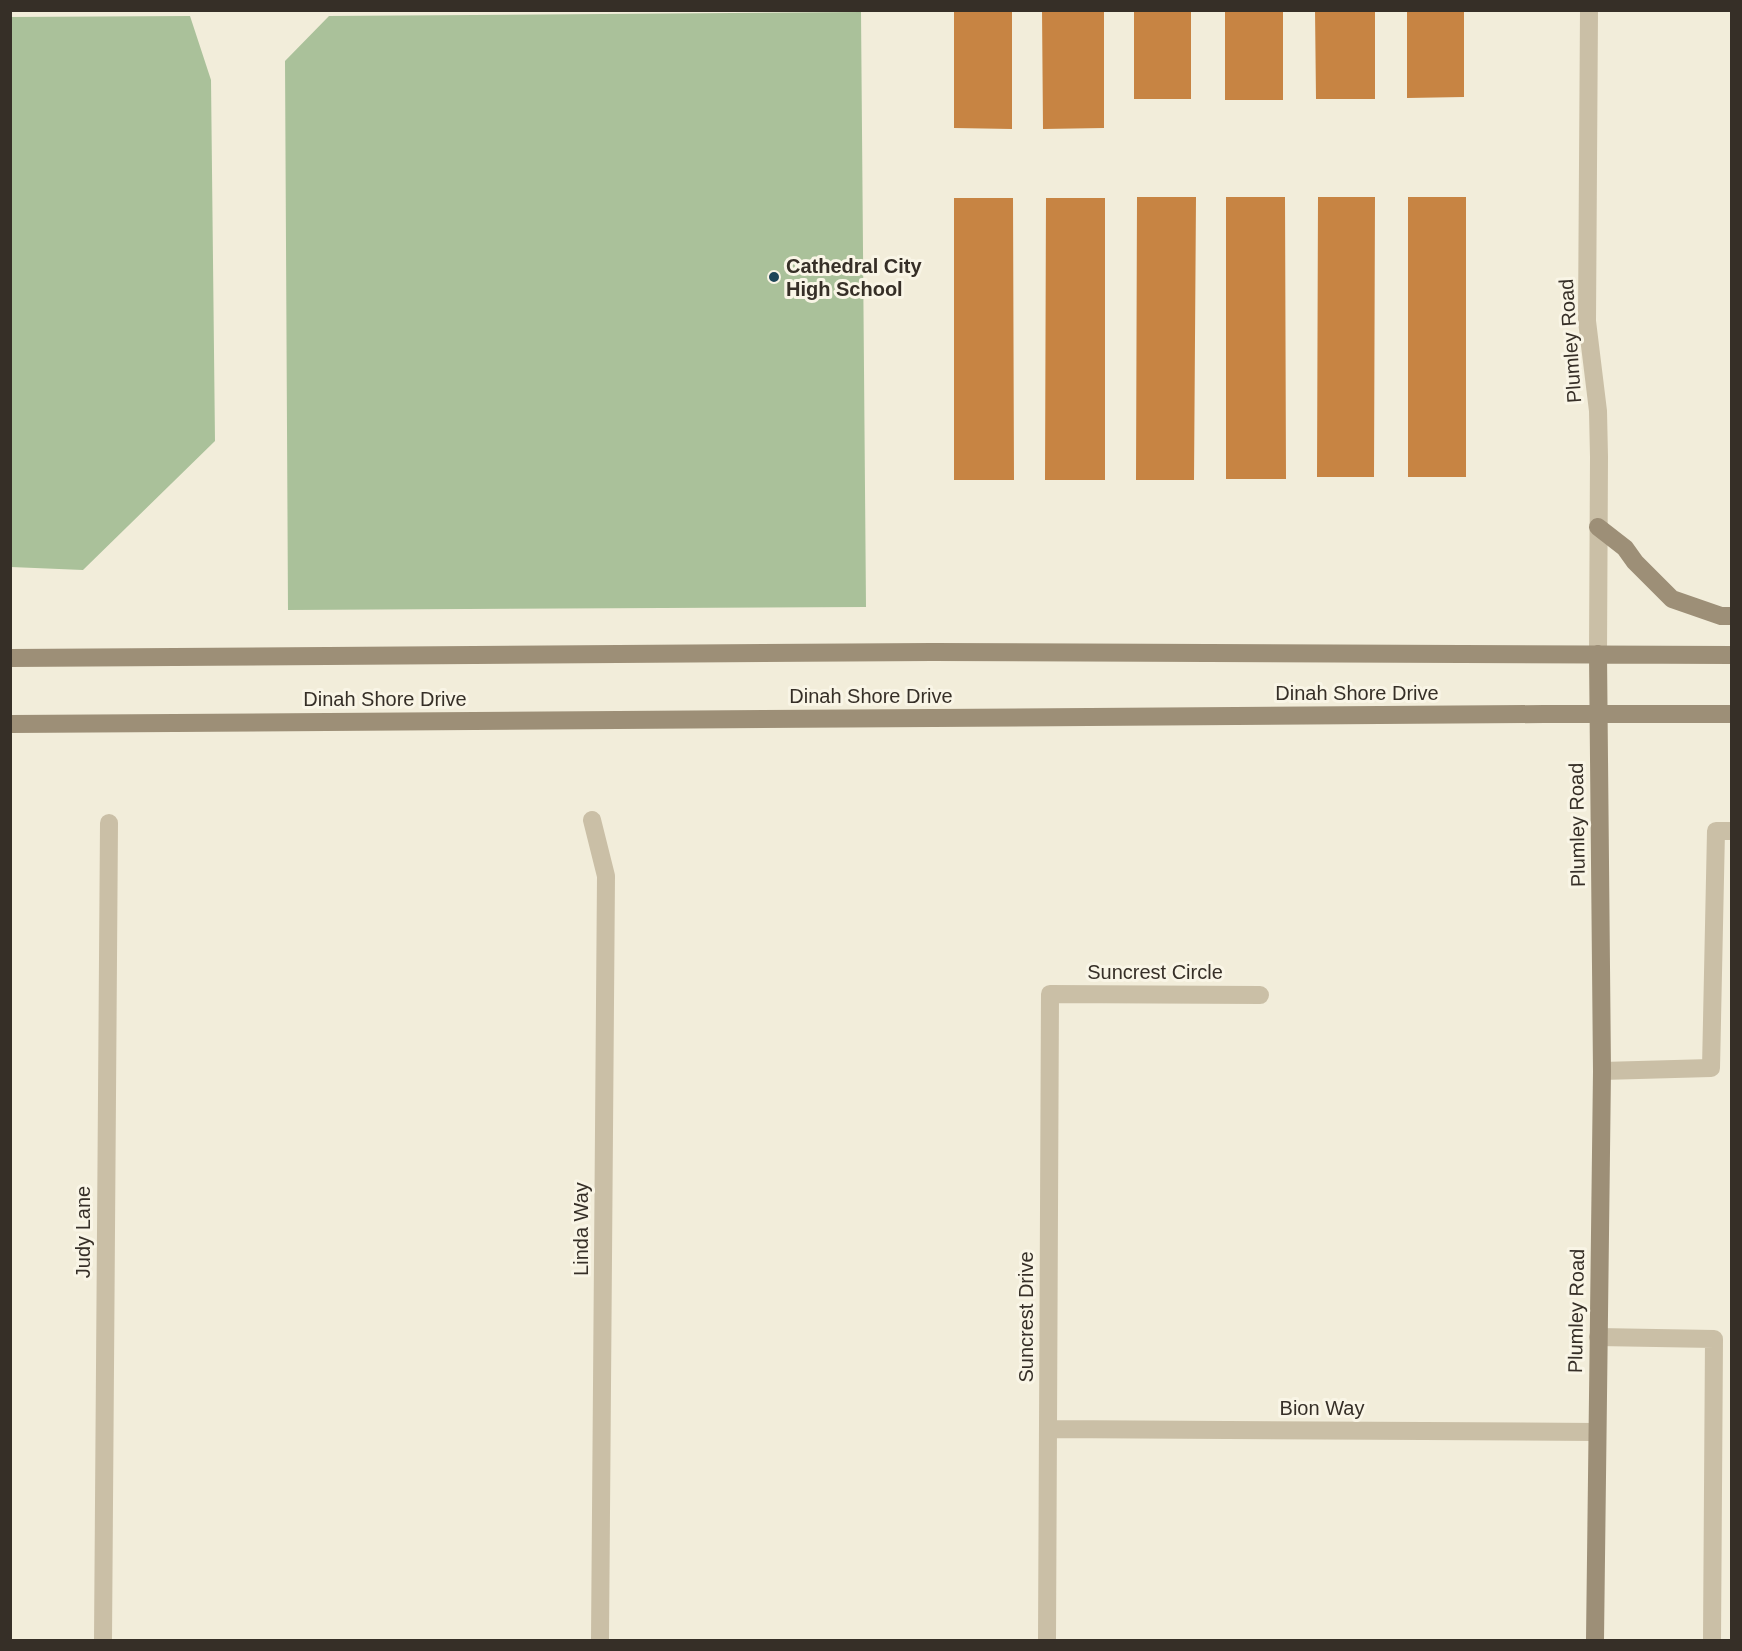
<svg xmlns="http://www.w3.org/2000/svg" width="1742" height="1651" font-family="Arial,sans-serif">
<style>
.green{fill:#aac19a}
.building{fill:#c78443}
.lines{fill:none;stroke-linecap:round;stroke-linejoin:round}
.lane{stroke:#cabfa6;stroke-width:18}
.street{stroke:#cabfa6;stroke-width:18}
.secondary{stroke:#9d8f77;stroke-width:18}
.poi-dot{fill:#1c4558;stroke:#f9f5e6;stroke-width:2}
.labels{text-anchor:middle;stroke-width:6;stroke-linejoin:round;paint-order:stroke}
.poi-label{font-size:20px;font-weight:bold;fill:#362f27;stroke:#f9f5e6;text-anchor:start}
.street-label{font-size:20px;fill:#362f27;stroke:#f9f5e6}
</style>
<rect width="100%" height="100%" fill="#f2edda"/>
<path class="green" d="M861,12L866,607L288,610L285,61L329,16Z
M190,16L211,80L215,441L83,570L11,567V17Z"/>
<path class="building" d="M954,10H1012V129L954,128Z
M1042,10H1104V128L1043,129Z
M1134,10H1191V99H1134Z
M1225,10H1283V100H1225Z
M1315,10H1375V99H1316Z
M1407,10H1464V97L1407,98Z
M1137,197H1196L1194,480H1136Z
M1226,197H1285L1286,479H1226Z
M1318,197H1375L1374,477H1317Z
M1408,197H1466V477H1408Z
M954,198H1013L1014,480H954Z
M1046,198H1105V480H1045Z"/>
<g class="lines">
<path class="lane" d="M1602,1071L1711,1068L1716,831H1732
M1598,1337L1714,1339L1712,1640"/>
<path class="street" d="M1589,10L1587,321L1598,411L1599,457L1598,654
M592,820L606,876L600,1640
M1048,1429L1597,1432
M103,1640L109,823
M1047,1640L1050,994L1260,995"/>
<path class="secondary" d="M1598,527L1625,548L1635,562L1672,599L1721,616H1732
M10,658L932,652L1732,655
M10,724L1544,714H1732
M1595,1640L1602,1071L1598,654"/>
</g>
<circle class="poi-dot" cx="774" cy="277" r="6"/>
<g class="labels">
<g class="poi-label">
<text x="786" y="273">Cathedral City<tspan x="786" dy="23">High School</tspan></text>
</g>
<g class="street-label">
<text transform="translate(1570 341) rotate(-94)" y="7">Plumley Road</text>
<text x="1357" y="700">Dinah Shore Drive</text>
<text x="871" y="703">Dinah Shore Drive</text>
<text x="385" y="706">Dinah Shore Drive</text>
<text transform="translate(1577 825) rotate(-91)" y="7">Plumley Road</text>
<text x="1155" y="979">Suncrest Circle</text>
<text transform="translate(581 1229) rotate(-90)" y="7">Linda Way</text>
<text transform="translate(83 1232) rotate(-90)" y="7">Judy Lane</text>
<text transform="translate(1576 1311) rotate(-89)" y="7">Plumley Road</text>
<text transform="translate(1026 1317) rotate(-90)" y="7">Suncrest Drive</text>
<text x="1322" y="1415">Bion Way</text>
</g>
</g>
<rect width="1742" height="1651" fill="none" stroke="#362f27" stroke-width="24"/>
</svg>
